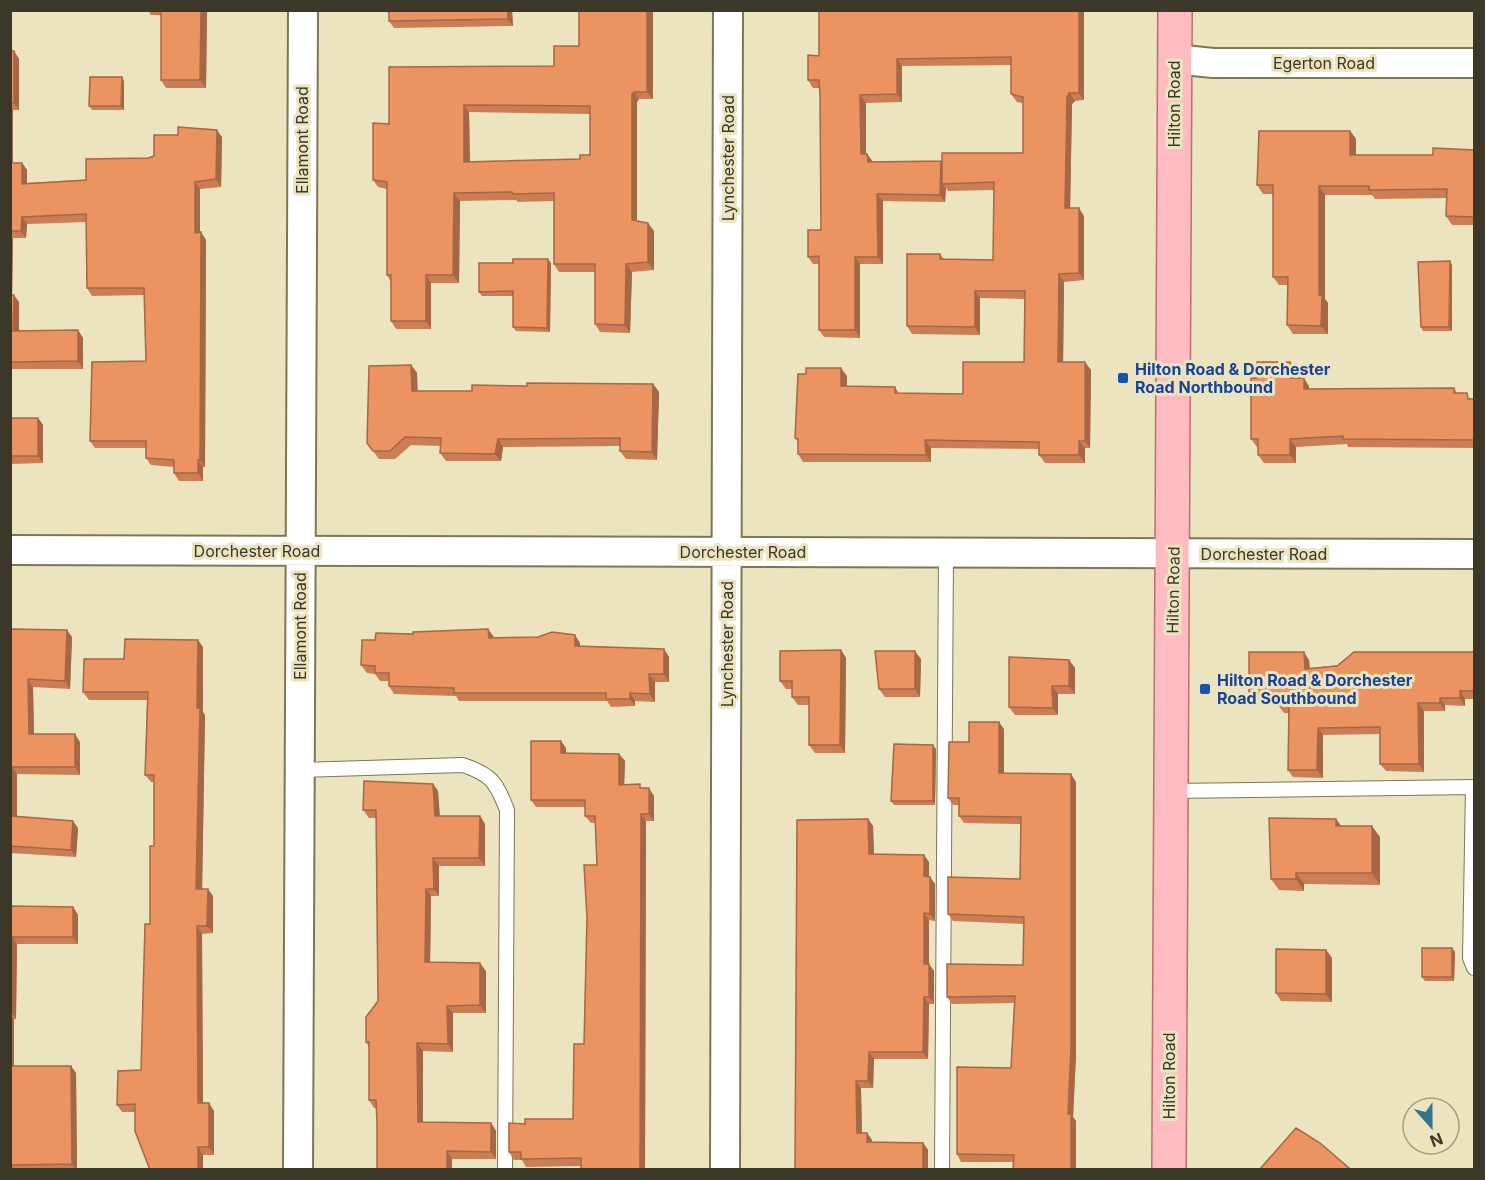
<svg xmlns="http://www.w3.org/2000/svg" width="1485" height="1180" font-family="Inter,sans-serif">
<style>
.lines{fill:none;stroke-linecap:round;stroke-linejoin:round}
.service-casing{stroke:#7e7655;stroke-width:16}
.minor-casing{stroke:#7e7655;stroke-width:32}
.primary-casing{stroke:#ba6f72;stroke-width:36}
.service{stroke:#fff;stroke-width:14}
.minor{stroke:#fff;stroke-width:28}
.primary{stroke:#febbc2;stroke-width:33}
.wall{fill:#cb7e54;fill-rule:evenodd}
.shaded-wall{fill:#a56745}
.building{fill:#ec9362;stroke:#a56745;stroke-width:1.5;fill-rule:evenodd}
.transit-dot{fill:#1a4fb4;stroke:#ece3bf;stroke-width:2}
.labels{text-anchor:middle;stroke-width:6;stroke-linejoin:round;paint-order:stroke}
.street-label{font-size:16px;fill:#3b3729;stroke:#ece3bf}
.transit-label{font-size:16px;font-weight:bold;fill:#164399;stroke:#ece3bf;text-anchor:start}
</style>
<rect width="100%" height="100%" fill="#ece3bf"/>
<g class="lines">
<defs>
<path id="service" d="M300,770L463,765C492,775 496,782 507,810L505,1170
M1473,787L1470,958L1474,968
M1171,791L1474,787
M942,1170L946,553"/>
<path id="minor" d="M1174,59L1213,63H1474
M10,550L1474,554
M298,1170L303,10
M725,1170L728,10"/>
<path id="primary" d="M1169,1170L1175,10"/>
</defs>
<use href="#service" class="service-casing"/>
<use href="#minor" class="minor-casing"/>
<use href="#primary" class="primary-casing"/>
<use href="#service" class="service"/>
<use href="#minor" class="minor"/>
<use href="#primary" class="primary"/>
</g>
<path class="wall" d="M148,10H207L206,88H166L161,80V15H151Z
M378,10H512L513,26L394,28L389,21V13Z
M653,10V99H639L637,102V221L654,231V270L632,272L630,333L600,332L595,324V272H559L554,264V201L518,202L516,200L460,201L459,283H431V329H396L391,321V282L387,275V189L378,187L373,180L389,124L554,66L579,46ZM469,112L590,114V155L580,159L470,162Z
M819,10H1084V100L1075,101L1072,104L1070,208L1084,216V280L1064,282L1063,362L1091,370L1090,448H1085V463H1045L1039,455V449L931,448V462H803L798,454V442L795,438L847,376V386L895,387L899,393L963,394L1024,362L1025,299L980,298V335L912,334L907,326L940,254L944,259L993,260L994,190L948,191L946,188L945,202L883,201V264H860V338L824,337L819,330V264H813L808,257L821,230L820,95V88H813L808,80L819,56ZM1011,65V94L1017,102L1023,103V153L942,164L941,161L873,162L867,154H866V103L902,102V66Z
M10,51H14L19,59V110H13V163H22L27,170V183L86,180L148,158L222,137L221,187L200,189V232L206,240L205,467H203V481H179L174,473V467L151,465L146,458V448H95L90,441L146,361L145,295L92,296L87,288L86,222L27,224L26,238H13L12,295L19,302V331L83,338V369H10Z
M124,81V110H92L89,106Z
M1350,131L1356,139V155H1433L1474,150V225H1452L1446,216V198L1375,199L1372,195H1325V299L1328,303V334H1293L1287,325L1288,285H1279L1273,277V194H1263L1257,185Z
M551,263L550,332L516,331L513,327V296H482L479,292Z
M1452,265V331H1423L1421,327Z
M1290,362L1296,370V378L1309,386V389L1454,388L1457,393L1472,399H1474V448L1348,447L1347,444L1296,447V463H1264L1258,455V447H1257L1251,439L1257,378Z
M411,365L417,373V391H472L527,386L653,384L659,392L657,460L626,459L620,451V446L503,447L501,461H446L440,453L441,446L411,445L395,459H379L367,443Z
M10,418H38L43,425V463L10,464Z
M10,629L72,637L70,689L33,687L34,734L80,742V775L17,774V816L78,828L76,857L10,853Z
M494,637V638L580,643V646L664,649L669,657V682H655V702L635,701V706L611,707L607,701H459L456,696L394,694L389,686V681H380L375,674L367,673L361,665L375,640Z
M203,647V712L205,715L202,889L213,896V933L202,934L203,1103L214,1111V1155H203V1170H150L135,1112H122L117,1105L141,1070L154,846V782H151L145,775L147,700H89L83,692L124,659Z
M841,650L846,658L845,753H815L809,745V705H798L792,697V689H786L780,681Z
M1474,652V699H1465V706L1445,705V711H1424V772L1386,771L1380,764V734L1323,735V778L1293,777L1288,770L1289,713H1284L1278,705V702L1254,700L1249,692L1309,660L1310,668Z
M921,659L920,697H885L879,689Z
M1069,660L1075,668V694H1058V715H1015L1009,707Z
M1004,729V773L1076,782V1055L1073,1117L1076,1121V1170H1013V1162H961L957,1154L1011,1068L1014,1003L952,1004L947,997L1023,965L1024,924L953,921L948,914L1020,879L1021,824L964,823L959,816V805H953L948,798Z
M566,748V753L619,754L625,761L624,785L643,788L654,796V821H646L645,1170H581V1166L526,1167L522,1160H514L509,1152L525,1124L573,1119L584,1044L597,865L595,823H591L585,816V807H536L531,800Z
M936,749L935,805H894L891,801Z
M433,784L438,791L440,816H480L485,824V866H439V896H431L430,962L486,971V1013H453V1052L423,1051V1122L491,1123L496,1131V1159H452L377,1124V1108H374L369,1100V1047L366,1042L378,1001L376,818H369L363,810Z
M868,819L873,826L874,854L929,862V877L935,884V921L929,920V964L934,971V1004H929L928,1059H874L873,1088H861L862,1133H867L872,1140V1142L923,1143L928,1150L795,1170Z
M1336,819L1341,826L1380,837V885L1304,884V891L1279,890L1271,879Z
M10,905L12,906L73,907L78,915V944H17L16,1019H14V1066H71L76,1073L77,1170H10Z
M1452,948L1455,952L1454,981H1425L1422,977Z
M1326,950L1332,958V1002L1281,1001L1276,993Z"/>
<path class="shaded-wall" d="M201,10H207L206,88L200,80Z
M508,10H512L513,26L508,19Z
M647,10H653V99L647,92Z
M1079,10H1084V100L1079,93Z
M14,51L19,59V110L14,103Z
M897,59L902,66V102L897,94Z
M122,77L124,81V110L121,106Z
M634,92L639,99L637,102V228L632,220V94Z
M1069,93L1075,101L1072,104L1070,215L1065,208L1067,97Z
M860,95L866,103V161L861,154Z
M464,105L469,112L470,170L464,162Z
M10,106L13,110V170L10,166Z
M217,130L222,137L221,187L216,179Z
M1350,131L1356,139V164L1350,155Z
M867,154L873,162H868Z
M941,161L946,169L942,184L946,188L945,202L940,195Z
M22,163L27,170V191L22,184Z
M195,182L200,189V240L195,233Z
M1319,186L1325,195V299L1328,303V334L1321,326L1319,295Z
M454,193L460,201L459,283L453,275Z
M877,194L883,201V264L878,257Z
M1079,208L1084,216V280L1079,273Z
M22,217L27,224L26,238L21,231Z
M648,223L654,231V270L648,262Z
M201,232L206,240L205,467L200,460Z
M10,235L13,238L12,302L10,299Z
M855,257L860,264V338L855,330Z
M548,259L551,263L550,332L547,328Z
M1450,261L1452,265V331L1449,327Z
M626,264L632,272L630,333L625,325Z
M1059,274L1064,282L1063,370L1058,362Z
M426,275L431,283V329L426,321Z
M975,291L980,298V335L975,327Z
M14,295L19,302V338L13,331Z
M78,330L83,338V369L78,361Z
M1085,362L1091,370L1090,448L1085,441Z
M1290,362L1296,370V386L1290,378Z
M411,365L417,373L418,399L412,391Z
M841,368L847,376L846,394L841,386Z
M1304,378L1309,386V397L1304,389Z
M653,384L659,392L657,460L652,452Z
M38,418L43,425V463L38,456Z
M498,439L503,447L501,461L495,454Z
M1290,439L1296,447V463L1290,455Z
M925,440L931,448V462L926,455Z
M1079,441L1085,448V463L1079,455Z
M198,460L203,467V481L198,473Z
M488,629L494,637L495,646L489,638Z
M67,630L72,637L70,689L65,681Z
M575,635L580,643V654L575,646Z
M198,640L203,647V712L205,715L202,896L196,889Z
M664,649L669,657V682L664,674Z
M841,650L846,658L845,753L840,745Z
M915,651L921,659L920,697L915,689Z
M1304,652L1309,660L1310,676L1305,669Z
M1069,660L1075,668V694L1069,686Z
M649,674L655,682V702L650,694Z
M28,679L33,687L34,741L29,734Z
M1052,686L1058,694V715L1053,708Z
M1460,691L1465,699V706L1460,698Z
M630,693L635,701V706L630,699Z
M1440,698L1445,705V711L1440,703Z
M1418,703L1424,711V772L1419,764Z
M999,722L1004,729V780L999,773Z
M1318,728L1323,735V778L1317,770Z
M75,734L80,742V775L75,767Z
M561,741L566,748V761L561,753Z
M933,745L936,749L935,805L933,801Z
M619,754L625,761L624,792L619,785Z
M12,767L17,774V823L12,816Z
M1071,774L1076,782V1055L1073,1117L1076,1121V1170H1071L1068,1114Z
M433,784L438,791L440,824L435,816Z
M649,788L654,796V821L649,814Z
M641,814L646,821L645,1170H640Z
M480,816L485,824V866L479,858Z
M868,819L873,826L874,861L869,854Z
M1336,819L1344,830L1336,826Z
M73,821L78,828L76,857L71,850Z
M1372,826L1380,837V885L1372,873Z
M924,855L929,862V884L924,876Z
M433,858L439,866V896L434,889Z
M1296,873L1304,884V891L1296,879Z
M930,877L935,884V921L930,914Z
M208,889L213,896V933L207,926Z
M426,889L431,896L430,970L425,962Z
M73,907L78,915V944L73,937Z
M924,913L929,920V971L924,964Z
M197,926L202,934L203,1111L198,1103Z
M12,937L17,944L16,1019L11,1012Z
M1452,948L1455,952L1454,981L1452,977Z
M1326,950L1332,958V1002L1326,994Z
M480,963L486,971V1013L480,1005Z
M929,964L934,971V1004L929,997Z
M924,997L929,1004L928,1059L923,1052Z
M447,1006L453,1013V1052L448,1044Z
M10,1015L14,1019V1074L10,1068Z
M417,1043L423,1051V1130L418,1122Z
M869,1052L874,1059L873,1088L868,1081Z
M71,1066L76,1073L77,1170H76L72,1164Z
M856,1081L861,1088L862,1140L857,1133Z
M209,1103L214,1111V1155L209,1147Z
M491,1123L496,1131V1159L491,1152Z
M867,1133L872,1140V1149L867,1142Z
M923,1143L928,1150V1170H923Z
M198,1147L203,1155V1170H198Z
M447,1151L452,1159V1170H447Z"/>
<path class="building" d="M161,10H201L200,80H161Z
M389,10H508V19L389,21Z
M579,10H647V92H634L632,94V220L648,223V262L626,264L625,325L595,324V264H554V193L513,194L512,192L454,193L453,275H426V321H391V275H387V182L373,180V123L389,124V67L554,66V46H579ZM464,105L590,106V155H580V159L464,162Z
M819,10H1079V93H1069L1067,97L1065,208H1079V273L1059,274L1058,362H1085V441H1079V455H1039V442L925,440L926,455L798,454V439L795,438L798,374H806V368H841V386L895,387V393L963,394V362H1024L1025,291H975V327L907,326V254H940V259L993,260L994,182L942,184V153H1023V97L1011,94V57L897,59V94L860,95L861,154H867L868,162L941,161L940,195L877,194L878,257H855V330H819V256L808,257V230H821L820,95L819,80H808V55L819,56Z
M10,51H14V103H10Z
M90,77H122L121,106H89Z
M178,127L217,130L216,179L195,182V233L201,232L200,460H198V473H174V460L146,458V441H90L92,362L146,361L144,288H87L86,214L22,217L21,231H10V163H22V184L86,180V159L148,158L154,156V135H178Z
M1259,131H1350V155H1433V148L1474,150V217L1446,216L1447,189L1369,190V186H1319V295H1322L1321,326L1287,325L1288,277H1273V185H1257Z
M513,259H548L547,328L513,327V291L479,292V263H513Z
M1450,261L1449,327H1421L1418,262Z
M10,295H14L13,331L78,330V361L10,362Z
M1257,362H1290V378H1304V389L1454,388V393H1467L1468,399H1474V440L1343,439V436L1290,439V455H1258V439H1251V378H1257Z
M411,365L412,391H472V385L527,386V383L653,384L652,452L620,451V438L498,439L495,454L440,453L441,438L405,437L390,451H373L367,443L369,366Z
M10,418H38V456H10Z
M10,629L67,630L65,681L28,679L29,734H75V767H12V816L73,821L71,850L10,846Z
M488,629L489,638L538,637L552,632L575,635V646L664,649V674H649L650,694L630,693V699H606V693H454V688L389,686V673H375V666L361,665L362,640H375L376,633L413,634V632Z
M125,639L198,640L197,708H200L196,889H208L207,926H197L198,1103H209V1147H198V1170H150L135,1131V1104L117,1105L118,1071L141,1070L145,924H150V846H154V775H145L148,692H83L84,659H124Z
M841,650L840,745H809V697H792V681H780V651Z
M875,651H915V689H879Z
M1249,652H1304L1305,669L1337,666L1354,652H1474V691H1460V698H1440V703H1418L1419,764H1380V727L1318,728L1317,770H1288L1289,705H1278V695L1249,692Z
M1009,657L1069,660V686H1052L1053,708L1009,707Z
M969,722H999V773L1071,774V1048L1068,1114H1071V1170H1013L1014,1155L957,1154V1067L1011,1068L1015,996L947,997V964L1023,965L1024,917L948,914V877L1020,879L1021,817L959,816V798H948L949,742H969Z
M531,741H561V753L619,754V785L640,784V788H649V814H641L640,1170H581V1158L521,1159V1152H509V1123L525,1124V1119H573L574,1044H584L587,918L584,865H597L595,816H585V800H531Z
M894,744L933,745V801H891Z
M364,781L433,784L435,816H480L479,858H433L434,889H426L425,962L480,963V1005L447,1006L448,1044L417,1043L418,1122L491,1123V1152L447,1151V1170H377V1124L376,1100H369V1042H366V1017L378,1001L376,810H363Z
M1269,818L1336,819V826H1372V873H1296V879H1271Z
M868,819L869,854L924,855V876L930,877V914L924,913V964H929V997H924L923,1052H869L868,1081H856L857,1133H867V1142L923,1143V1170H795L797,820Z
M10,906L73,907V937H12L11,1012Z
M1422,948H1452V977H1422Z
M1276,949L1326,950V994L1276,993Z
M10,1066H71L72,1164L12,1165V1170H10Z
M1296,1128L1320,1143L1349,1168L1348,1170H1259Z"/>
<g class="transit-dot">
<rect x="1117" y="372" width="12" height="12" rx="3"/>
<rect x="1199" y="683" width="12" height="12" rx="3"/>
</g>
<g class="labels">
<g class="street-label">
<text x="1324" y="69">Egerton Road</text>
<text transform="translate(1174 104) rotate(-90)" y="6">Hilton Road</text>
<text transform="translate(302 140) rotate(-90)" y="6">Ellamont Road</text>
<text transform="translate(728 158) rotate(-90)" y="6">Lynchester Road</text>
<text x="257" y="557">Dorchester Road</text>
<text x="743" y="558">Dorchester Road</text>
<text x="1264" y="560">Dorchester Road</text>
<text transform="translate(1173 590) rotate(-89)" y="6">Hilton Road</text>
<text transform="translate(300 626) rotate(-90)" y="6">Ellamont Road</text>
<text transform="translate(727 644) rotate(-90)" y="6">Lynchester Road</text>
<text transform="translate(1169 1076) rotate(-90)" y="6">Hilton Road</text>
</g>
<g class="transit-label">
<text x="1135" y="375">Hilton Road &amp; Dorchester<tspan x="1135" dy="18">Road Northbound</tspan></text>
<text x="1217" y="686">Hilton Road &amp; Dorchester<tspan x="1217" dy="18">Road Southbound</tspan></text>
</g>
</g>
<rect width="1485" height="1180" fill="none" stroke="#3b3729" stroke-width="24"/>
<g transform="translate(1431 1126) rotate(159)"><circle r="28" fill="#ece3bf" stroke="#a59e83" stroke-width="1.5"/>
<path d="M0-4.5L10 22L0 15L-10 22Z" fill="#38748b"/>
<text y="-9" font-size="16" font-weight="bold" text-anchor="middle" fill="#3b3729">N</text>
</g>
</svg>
